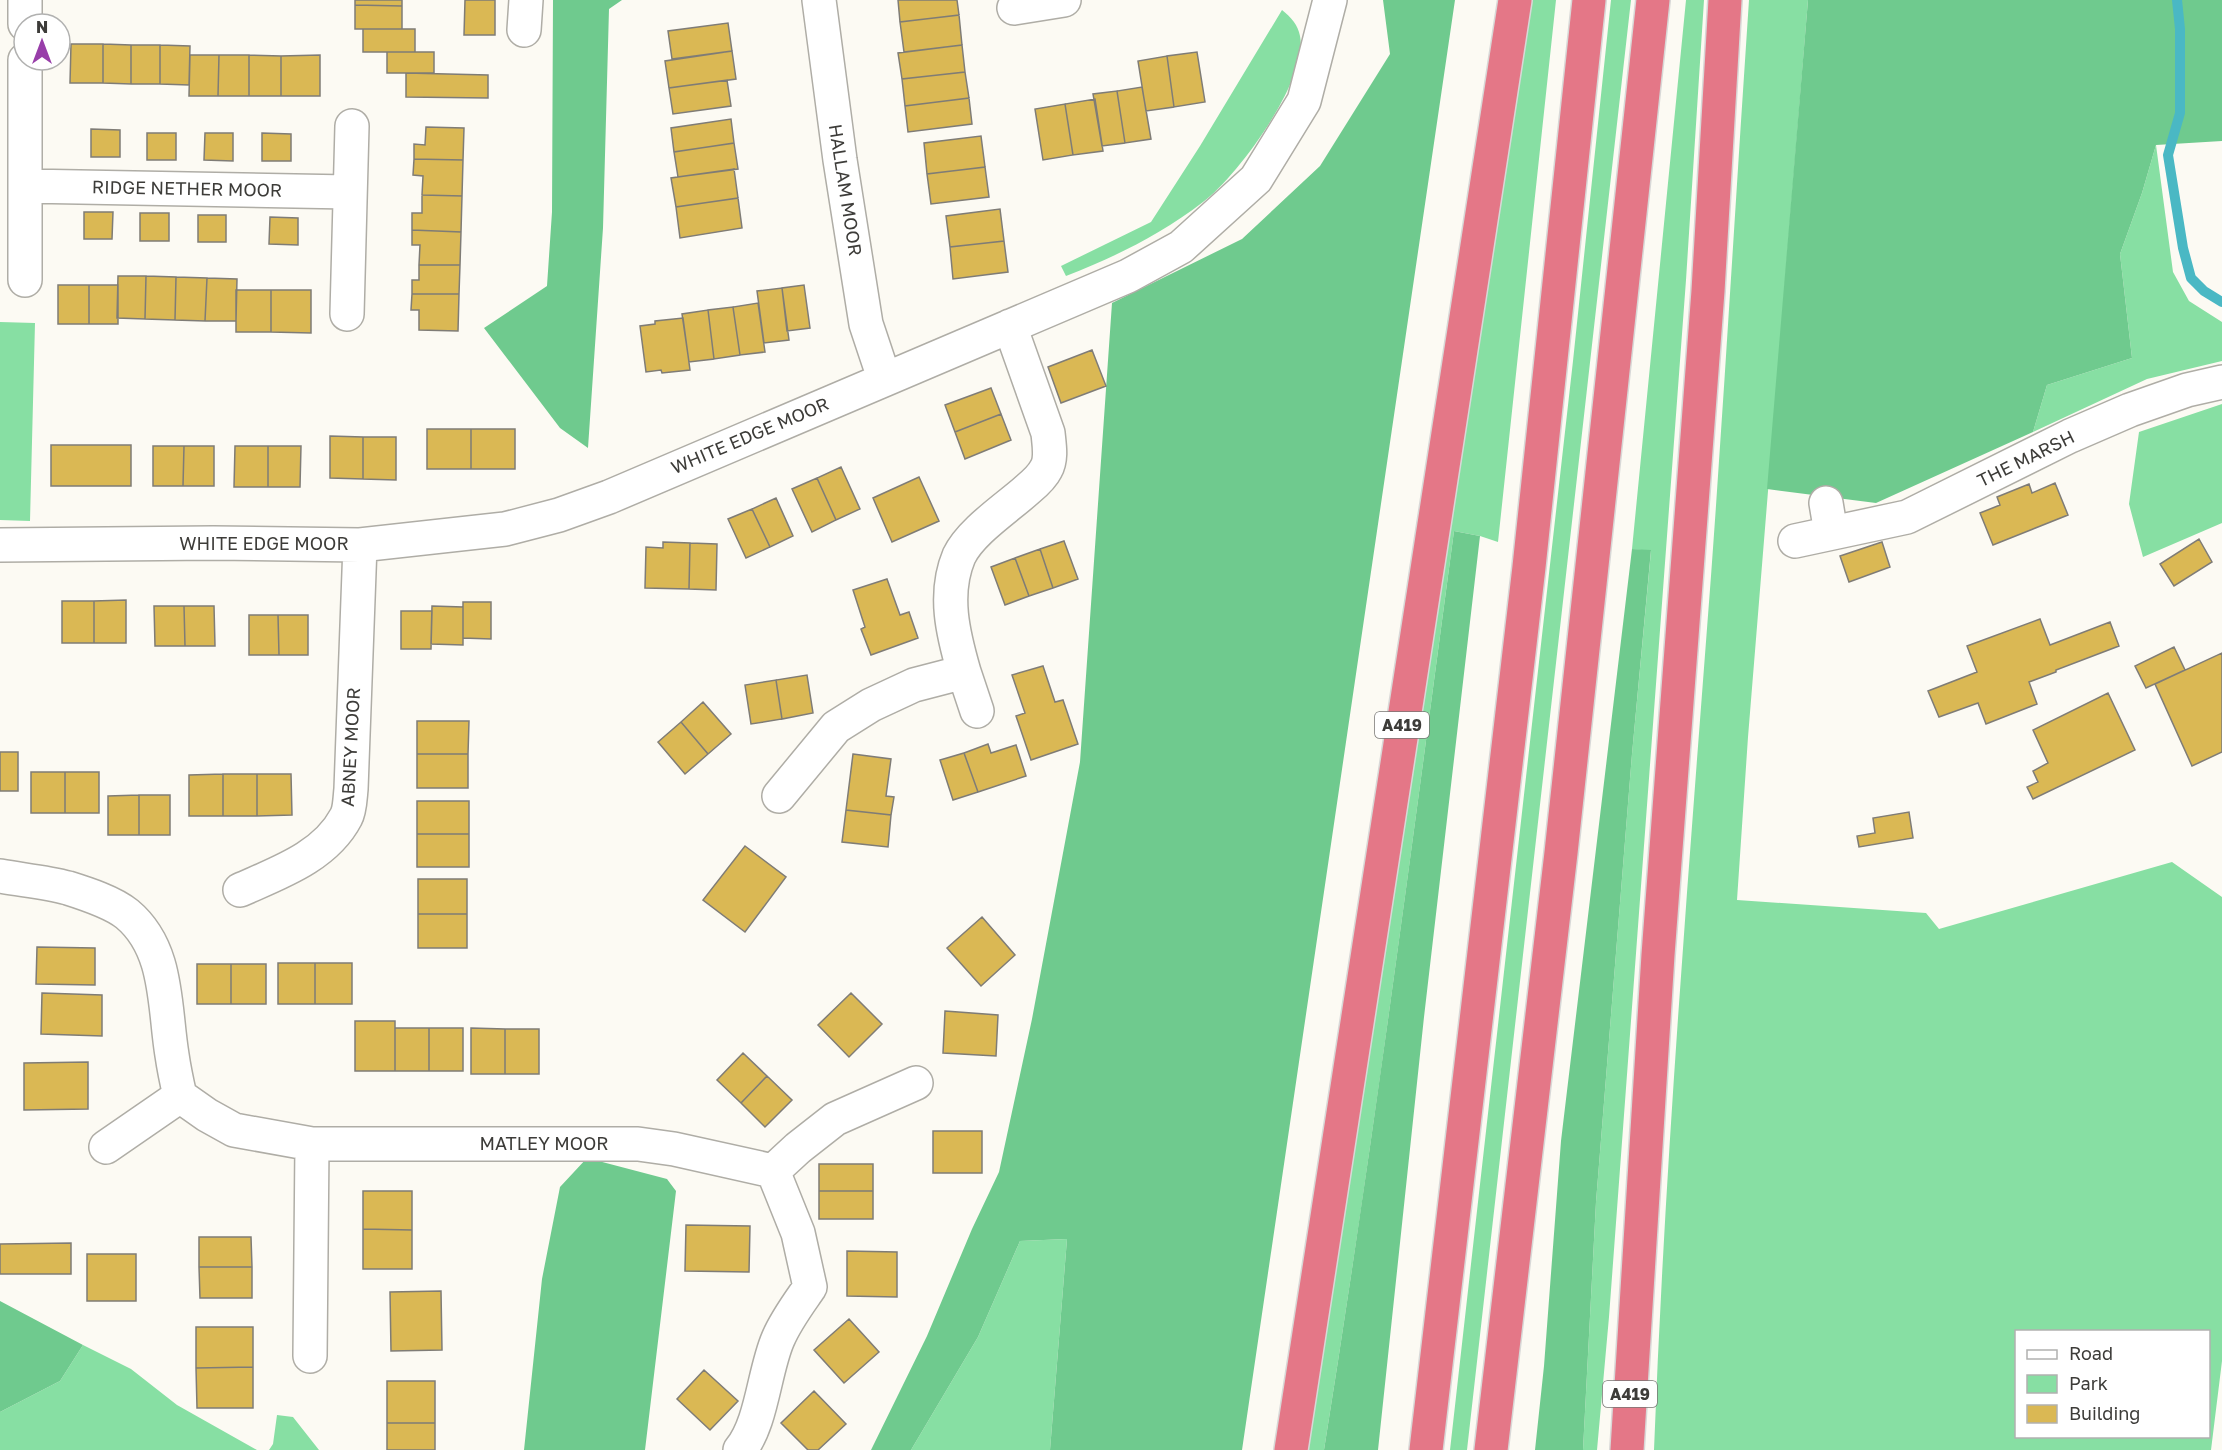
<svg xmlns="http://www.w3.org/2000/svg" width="2222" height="1450" font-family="'Golos Text',sans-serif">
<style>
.green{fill:#87dfa3;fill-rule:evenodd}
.forest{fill:#6fca8e}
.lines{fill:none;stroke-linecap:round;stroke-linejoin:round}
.stream{stroke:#4ab8c4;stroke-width:10}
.building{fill:#dab854;stroke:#7f7c76;stroke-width:1.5}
.minor-casing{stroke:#afada6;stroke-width:36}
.highway-casing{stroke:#d8d8d7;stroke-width:36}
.minor{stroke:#fff;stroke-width:33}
.highway{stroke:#e47787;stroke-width:33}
.labels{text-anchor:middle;stroke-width:4.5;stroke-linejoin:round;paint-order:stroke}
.shield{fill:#fff;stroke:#777674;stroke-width:1.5}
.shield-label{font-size:16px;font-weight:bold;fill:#3d3c39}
.street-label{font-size:18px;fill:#3d3c39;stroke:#fff}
</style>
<rect width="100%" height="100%" fill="#fcfaf3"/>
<path class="green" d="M1528,0H1556L1498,542L1480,536L1454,531C1413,838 1373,1145 1324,1450H1306Z
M1611,0H1631L1467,1450H1450L1573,361Z
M1686,0H1704L1686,280L1609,1317L1597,1450H1583L1596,1202L1632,754L1651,551L1632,549Z
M1749,0H1808L1748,737L1737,900L1926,913L1939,929L2172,862L2222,897V1361L2211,1450H1654C1665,1158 1689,867 1711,576C1725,384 1736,192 1749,0ZM2016,1332H2208V1436H2016Z
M1282,10C1291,17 1298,25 1300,36C1309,79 1237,177 1203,202C1160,235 1117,256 1066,276L1061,266L1151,222L1200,146Z
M2156,145L2173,272L2189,301L2222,322V361L2147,379L2033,432L2047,385L2132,358L2120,254L2142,193Z
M0,322L35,323L30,521L0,520Z
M2222,404V523L2143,557L2129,504L2139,432Z
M1067,1239L1050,1450H911L978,1337L1020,1241Z
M83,1345L131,1369L177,1405L257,1450H0V1412L60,1381Z
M277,1415L293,1417L319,1450H269L273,1444Z"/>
<path class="forest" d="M553,0H622L609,9L603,228L588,448L560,428L484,328L547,286L552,212Z
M1383,0H1455L1242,1450H1050L1067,1239L1020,1241L978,1337L911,1450H871L927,1336L972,1229L999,1172L1032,1019L1080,762L1112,303L1242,239L1320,166L1390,54Z
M1808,0H2222V141L2156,145L2142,193L2120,254L2132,358L2047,385L2033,432L1876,503L1767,489Z
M1454,531L1480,536L1424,1017L1378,1450H1324C1373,1144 1413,838 1454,531Z
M1632,549L1651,550L1632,754L1596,1202L1583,1450H1535L1544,1366L1561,1141Z
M587,1158L667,1179L676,1191L645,1450H524L542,1279L560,1187Z
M0,1301L83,1345L60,1381L0,1412Z"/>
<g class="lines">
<path class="stream" d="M2177,0L2180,29V113L2168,155L2183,248L2191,278L2204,291L2222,302"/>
</g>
<path class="building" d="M355,0H402V6L355,5Z
M465,0H495V35H464Z
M898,0H957L959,15L900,22Z
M355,5L402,6V29H355Z
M959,15L962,45L904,52L900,22Z
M728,23L732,51L672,59L668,31Z
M363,29H415V52H363Z
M71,44H103V83H70Z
M103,44L131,45V84L103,83Z
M131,45H160V84H131Z
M160,45L190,46L189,85L160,84Z
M962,45L965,72L902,79L898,53Z
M732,51L736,79L669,88L665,61Z
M387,52H434V73H387Z
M1197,52L1205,102L1174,107L1167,56Z
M190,55H219L218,96H189Z
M219,55H249V96H218Z
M249,55L281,56V96H249Z
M320,55V96H281V56Z
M1167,56L1174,107L1146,111L1138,61Z
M965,72L969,98L905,106L902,79Z
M406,73L488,75V98L406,97Z
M727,80L731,106L673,114L669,88Z
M1142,87L1151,139L1125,143L1117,91Z
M1117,91L1125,143L1102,146L1093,94Z
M969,98L972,124L908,132L905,106Z
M1095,99L1103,151L1073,155L1065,104Z
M1065,104L1073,155L1043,160L1035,109Z
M731,119L734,143L674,152L671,128Z
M426,127L464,128L463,160L414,159V144L425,145Z
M91,129L120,130V157H91Z
M147,133H176V160H147Z
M205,133H233V161L204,160Z
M262,133L291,134V161H262Z
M981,136L985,167L927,174L924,143Z
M734,143L738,169L678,177L674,152Z
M414,159L463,160L462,196L422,195L423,176L413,175Z
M985,167L989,197L931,204L927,174Z
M734,169L738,198L676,207L671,178Z
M422,195L462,196L461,232L412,230V213H422Z
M738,198L742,228L680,238L676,207Z
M1000,209L1004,241L950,247L946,216Z
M84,212H113L112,239H84Z
M140,213H169V241H140Z
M198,215H226V242H198Z
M270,217L298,218V245L269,244Z
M412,230L461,232L460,265H419L420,245H412Z
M1004,241L1008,272L953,279L950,247Z
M419,265H460L459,294H412V280H419Z
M118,276H146L145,319L117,318Z
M146,276L176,277L175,320L145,319Z
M176,277L207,278L205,321L175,320Z
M207,278L237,279L236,321H205Z
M58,285H89V324H58Z
M89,285H118V324H89Z
M804,285L810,328L787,331L782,288Z
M782,288L789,340L764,343L757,291Z
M236,290H271V332H236Z
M271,290H311V333L271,332Z
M412,294H459L458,331L419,330V310H411Z
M758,303L765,352L740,355L733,307Z
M733,307L740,355L714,359L708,310Z
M708,310L714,359L689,362L682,314Z
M683,318L690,370L662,373L661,370L646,372L640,326L655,324V321Z
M1092,350L1106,386L1061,403L1048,367Z
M991,388L1001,414L955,432L945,405Z
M1001,414L1011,440L965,459L955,432Z
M427,429H471V469H427Z
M471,429H515V469H471Z
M330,436L363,437V479L330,478Z
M363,437H396V480L363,479Z
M51,445H131V486H51Z
M153,446H184L183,486H153Z
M184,446H214V486H183Z
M235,446H268V487H234Z
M268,446H301L300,487H268Z
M841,467L860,509L836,520L817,478Z
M919,477L939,521L892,542L873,498Z
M817,478L836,520L812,532L792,489Z
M2055,483L2068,515L1993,545L1980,513L2000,505L1997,497L2029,484L2032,493Z
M776,498L793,536L770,547L752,509Z
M752,509L770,547L746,558L728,519Z
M2199,539L2212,562L2174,586L2160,564Z
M1064,541L1078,579L1053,588L1040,549Z
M663,542L690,543L689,589L645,588L646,547L663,548Z
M1882,542L1890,567L1849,582L1840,556Z
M690,543L717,544L716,590L689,589Z
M1040,549L1053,588L1029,596L1015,558Z
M1015,558L1029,596L1005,605L991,567Z
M887,579L900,615L909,612L918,638L871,655L861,629L865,627L853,590Z
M126,600V643H94V601Z
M62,601H94V643H62Z
M463,602H491V639L463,638Z
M154,606H184L185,646H155Z
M184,606H214L215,646H185Z
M432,606L463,607V645L431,644Z
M401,611H432L431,649H401Z
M249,615H278L279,655H249Z
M278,615H308V655H279Z
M2040,619L2050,645L2110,622L2119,646L2056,670V672L2029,682L2037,704L1986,724L1978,703L1939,717L1928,691L1977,672L1967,646Z
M2174,647L2185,670L2146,688L2135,666Z
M2222,653V752L2192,766L2155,684Z
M1043,666L1055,702L1063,700L1078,744L1031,760L1016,716L1025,713L1012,675Z
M807,675L813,713L782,719L776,680Z
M776,680L782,719L751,724L745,685Z
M2108,693L2135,750L2033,799L2027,787L2038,782L2033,771L2048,763L2033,730Z
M703,702L731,734L708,754L681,722Z
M417,721H469L468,754H417Z
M681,722L708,754L685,774L658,742Z
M988,744L991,753L1016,745L1026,776L978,792L964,753Z
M0,752H18V791H0Z
M964,753L978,792L953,800L940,760Z
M417,754H468V788H417Z
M853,754L891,759L886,796L894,797L891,815L846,810Z
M31,772H65V813H31Z
M65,772H99V813H65Z
M223,774V816H189V775Z
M223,774H257V816H223Z
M257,774H291L292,815L257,816Z
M139,795V835H108V796Z
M139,795H170V835H139Z
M417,801H469V834H417Z
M846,810L891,815L888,847L842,842Z
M1909,812L1913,838L1859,847L1857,836L1875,833L1873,818Z
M417,834H469V867H417Z
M745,846L786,877L745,932L703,900Z
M418,879H467V914H418Z
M418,914H467V948H418Z
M982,917L1015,955L981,986L947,948Z
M37,947L95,948V985L36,984Z
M278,963H315V1004H278Z
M315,963H352V1004H315Z
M197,964H231V1004H197Z
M231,964H266V1004H231Z
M42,993L102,995V1036L41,1034Z
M851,993L882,1024L849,1057L818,1025Z
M945,1011L998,1015L996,1056L943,1053Z
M355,1021H395V1071H355Z
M395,1028H429V1071H395Z
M429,1028H463V1071H429Z
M471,1028L505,1029V1074H471Z
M505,1029H539V1074H505Z
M743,1053L767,1076L741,1103L717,1080Z
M88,1062V1109L24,1110V1063Z
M767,1076L792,1100L765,1127L741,1103Z
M933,1131H982V1173H933Z
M819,1164H873V1191H819Z
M363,1191H412V1230L363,1229Z
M819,1191H873V1219H819Z
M686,1225L750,1226L749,1272L685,1271Z
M363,1229L412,1230V1269H363Z
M199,1237H251L252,1267H199Z
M71,1243V1274H0V1244Z
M847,1251L897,1252V1297L847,1296Z
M87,1254H136V1301H87Z
M199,1267H252V1298H200Z
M441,1291L442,1350L391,1351L390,1292Z
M849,1319L879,1352L844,1383L814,1350Z
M196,1327H253V1367L196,1368Z
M253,1367V1408H197L196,1368Z
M704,1370L738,1401L710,1430L677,1399Z
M387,1381H435V1423H387Z
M814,1391L846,1424L818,1450H808L781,1423Z
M387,1423H435V1450H387Z"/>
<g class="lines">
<defs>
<path id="minor" d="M819,0L840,160L866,324L884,378
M1014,8L1064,0
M25,24V0
M524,30L526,0
M25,186L349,192
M25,280V60
M347,314L352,126
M1826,503L1831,533
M1795,541L1907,517L2070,436L2130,410L2187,390L2222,382
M0,545L213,543L360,545L505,529L559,515L609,497L1128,276L1181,247L1256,179L1304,101L1330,0
M964,672L977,711
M779,796L836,727L871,705L914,685L964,672C953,634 943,594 959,556C971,531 1007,508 1028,489C1034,484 1042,477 1046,469C1052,459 1049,444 1048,433L1010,326
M0,876C22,880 46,882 68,888C87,894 112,902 127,914C169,949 164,1007 172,1055C174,1069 177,1083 180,1096L207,1115L234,1130L312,1144H638L674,1149L773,1171
M240,890C278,873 325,857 346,817C350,810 350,798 351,789L360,545
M106,1147L180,1096
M773,1171L798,1148L835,1119L916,1083
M310,1356L312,1144
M740,1450C762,1424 764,1371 778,1339C786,1320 799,1303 810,1287L798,1233L773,1171"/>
<path id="highway" d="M1291,1450L1515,0
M1426,1450L1529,567L1589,0
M1491,1450L1561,853L1653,0
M1627,1450L1658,955L1708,291L1725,0"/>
</defs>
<use href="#minor" class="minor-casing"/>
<use href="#highway" class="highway-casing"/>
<use href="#minor" class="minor"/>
<use href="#highway" class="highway"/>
</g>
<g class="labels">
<g class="shield">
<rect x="1375" y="712" width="54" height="26" rx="4.5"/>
<rect x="1603" y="1381" width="54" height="26" rx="4.5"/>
</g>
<g class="shield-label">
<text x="1402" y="731">A419</text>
<text x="1630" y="1400">A419</text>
</g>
<g class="street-label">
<text transform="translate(187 189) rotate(1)" y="6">RIDGE NETHER MOOR</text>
<text transform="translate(845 190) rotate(81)" y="6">HALLAM MOOR</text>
<text transform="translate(750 436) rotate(-23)" y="6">WHITE EDGE MOOR</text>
<text transform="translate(2026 459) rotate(-26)" y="6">THE MARSH</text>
<text x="264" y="550">WHITE EDGE MOOR</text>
<text transform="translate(351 747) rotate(-87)" y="6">ABNEY MOOR</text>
<text x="544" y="1150">MATLEY MOOR</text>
</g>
</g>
<rect x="2015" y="1330" width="195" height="108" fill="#ffffff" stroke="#b1b1b0" stroke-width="1.5"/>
<rect x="2027" y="1350" width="30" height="9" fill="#ffffff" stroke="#b1b1b0" stroke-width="1.5"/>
<text x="2069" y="1360" font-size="18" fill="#3d3c39">Road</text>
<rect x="2027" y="1375" width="30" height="18" fill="#87dfa3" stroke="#b1b1b0" stroke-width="1.5"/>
<text x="2069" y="1390" font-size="18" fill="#3d3c39">Park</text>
<rect x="2027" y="1405" width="30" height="18" fill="#dab854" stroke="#b1b1b0" stroke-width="1.5"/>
<text x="2069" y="1420" font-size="18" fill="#3d3c39">Building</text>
<g transform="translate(42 42)"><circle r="28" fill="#ffffff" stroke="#b1b1b0" stroke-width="1.5"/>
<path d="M0-4.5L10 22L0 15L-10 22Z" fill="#983ea9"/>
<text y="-9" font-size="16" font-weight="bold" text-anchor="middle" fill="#3d3c39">N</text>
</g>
</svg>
